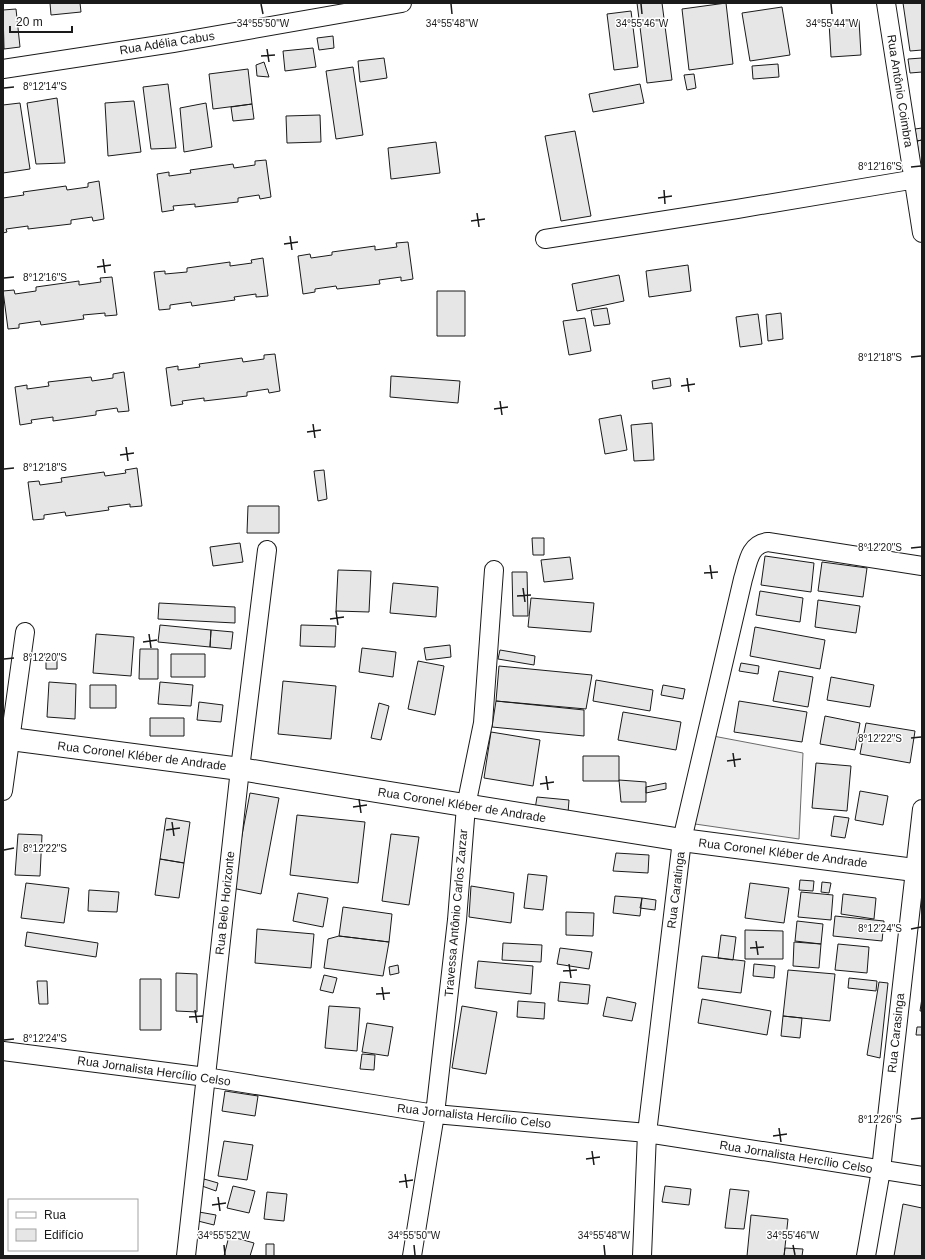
<svg xmlns="http://www.w3.org/2000/svg" width="925" height="1259" font-family="Arial,sans-serif">
<style>
.built{fill:#ededed;stroke:#6a6a6a}
.building{fill:#e6e6e6;stroke:#1a1a1a}
.lines{fill:none;stroke-linecap:round;stroke-linejoin:round}
.minor-casing{stroke:#1a1a1a;stroke-width:20}
.secondary-casing{stroke:#1a1a1a;stroke-width:24}
.minor{stroke:#fff;stroke-width:18}
.secondary{stroke:#fff;stroke-width:22}
.ticks{fill:none;stroke:#1a1a1a;stroke-width:1.5}
.labels{text-anchor:middle;stroke-width:3;stroke-linejoin:round;paint-order:stroke}
.street-label{font-size:12px;fill:#1a1a1a;stroke:#fff}
.ticks-label{font-size:10px;text-anchor:middle;fill:#1a1a1a;stroke:#fff;stroke-width:3;stroke-linejoin:round;paint-order:stroke}
</style>
<rect width="100%" height="100%" fill="#fff"/>
<path class="built" d="M713,736L803,753L799,839L695,824Z"/>
<path class="building" d="M50,3H80L81,12L51,15Z
M637,3H662L672,80L647,83Z
M726,3L733,64L689,70L682,9Z
M903,3H922V50L910,51Z
M782,7L790,55L750,61L742,13Z
M16,9L20,47L4,49L3,10Z
M631,11L638,67L614,70L607,14Z
M859,20L861,55L831,57L829,22Z
M333,36L334,48L319,50L317,38Z
M313,48L316,67L285,71L283,51Z
M384,58L387,78L360,82L358,61Z
M922,58V72L910,73L908,59Z
M264,62L269,77L257,76L256,65Z
M778,64L779,77L753,79L752,66Z
M353,67L363,135L336,139L326,71Z
M248,69L252,104L213,109L209,74Z
M694,74L696,88L687,90L684,75Z
M168,84L176,148L151,149L143,87Z
M640,84L644,103L593,112L589,94Z
M57,98L65,163L36,164L27,103Z
M134,101L141,152L108,156L105,103Z
M20,103L30,169L3,173V105Z
M206,103L212,147L184,152L180,108Z
M252,104L254,119L233,121L231,107Z
M320,115L321,142L287,143L286,116Z
M922,128V140L917,141L915,129Z
M575,131L591,216L561,221L545,136Z
M922,140V166H920L917,141Z
M436,142L440,173L391,179L388,148Z
M266,160L271,197L260,199L259,195L238,198V202L195,207V204L173,206L174,210L162,212L157,174L169,172V176L191,173L190,170L233,164L234,168L255,165V161Z
M99,181L104,219L93,221L92,217L71,220V224L28,229V226L6,229L7,232L3,233V198L24,195L23,192L66,186L67,190L88,187V183Z
M408,242L413,279L401,281V277L379,280L380,284L337,289L336,286L315,289V292L303,294L298,256L310,254L311,258L332,255V252L375,246V250L397,247L396,243Z
M263,258L268,296L256,297V294L234,297L235,300L192,306L191,302L170,305V309L159,310L154,272L165,271V274L187,272V268L230,262V266L252,263L251,260Z
M688,265L691,291L649,297L646,271Z
M619,275L624,301L577,311L572,284Z
M112,277L117,315L105,316V313L83,315L84,319L41,325L40,321L19,324V328L8,329L3,291L14,290L15,294L36,291V287L79,281V285L101,282L100,278Z
M437,291H465V336H437Z
M607,308L610,324L594,326L591,310Z
M781,313L783,339L768,341L766,315Z
M758,314L762,344L740,347L736,317Z
M585,318L591,351L569,355L563,321Z
M275,354L280,391L269,393L268,389L247,392V396L204,401V398L182,401L183,404L171,406L166,368L178,366V370L200,367L199,364L242,358L243,362L264,359V355Z
M124,372L129,411L118,412L117,408L96,411V415L53,421V417L31,420L32,423L20,425L15,387L27,385V389L49,386L48,382L91,377L92,381L113,378V374Z
M391,376L460,381L458,403L390,397Z
M670,378L671,386L653,389L652,381Z
M621,415L627,450L605,454L599,419Z
M652,423L654,460L634,461L631,425Z
M137,468L142,506L130,507V504L108,507L109,510L66,516L65,512L44,515V519L33,520L28,482L39,481L40,485L62,482L61,478L104,472L105,476L126,473L125,470Z
M324,470L327,499L318,501L314,471Z
M248,506H279V533H247Z
M532,538H544V555H533Z
M240,543L243,562L213,566L210,547Z
M765,556L814,563L811,592L761,585Z
M570,557L573,579L544,582L541,560Z
M822,562L867,568L863,597L818,591Z
M338,570L371,571L369,612L336,611Z
M512,572H527L528,616H513Z
M393,583L438,587L436,617L390,613Z
M760,591L803,598L800,622L756,615Z
M531,598L594,603L591,632L528,627Z
M818,600L860,606L856,633L815,627Z
M159,603L235,607V623L158,619Z
M160,625L211,630L210,647L158,642Z
M301,625L336,626L335,647L300,646Z
M755,627L825,640L820,669L750,656Z
M211,630L233,632L231,649L210,647Z
M96,634L134,637L131,676L93,673Z
M450,645L451,657L426,660L424,648Z
M362,648L396,652L393,677L359,672Z
M140,649H158V679H139Z
M500,650L535,656L534,665L498,659Z
M46,654H57V669H46Z
M171,654H205V677H171Z
M418,661L444,666L435,715L408,709Z
M741,663L759,666L758,674L739,671Z
M499,666L592,675L586,709L496,701Z
M779,671L813,677L808,707L773,701Z
M831,677L874,685L870,707L827,700Z
M596,680L653,690L650,711L593,701Z
M283,681L336,686L331,739L278,734Z
M49,682L76,684L75,719L47,717Z
M160,682L193,685L191,706L158,704Z
M90,685H116V708H90Z
M663,685L685,689L683,699L661,695Z
M496,701L584,710V736L492,727Z
M739,701L807,712L802,742L734,732Z
M199,702L223,705L221,722L197,720Z
M379,703L389,706L381,740L371,738Z
M623,712L681,722L676,750L618,740Z
M825,716L860,723L855,750L820,744Z
M150,718H184V736H150Z
M866,723L915,731L910,763L860,754Z
M491,732L540,740L533,786L484,778Z
M583,756H619V781H583Z
M816,763L851,766L847,811L812,808Z
M619,780L646,782V802H621Z
M666,783V789L646,793V787Z
M860,791L888,796L883,825L855,820Z
M250,793L279,798L261,894L232,888Z
M537,797L569,800L568,813L535,809Z
M297,815L365,822L358,883L290,875Z
M834,816L849,818L845,838L831,836Z
M166,818L190,822L184,863L160,859Z
M18,834L42,835L40,876L15,875Z
M391,834L419,837L409,905L382,901Z
M616,853L649,855L648,873L613,871Z
M160,859L184,863L179,898L155,895Z
M528,874L547,876L543,910L524,908Z
M800,880L814,881L813,891L799,890Z
M822,882L831,883L829,893L821,892Z
M26,883L69,888L64,923L21,918Z
M750,883L789,888L784,923L745,918Z
M471,886L514,893L511,923L469,917Z
M89,890L119,892L117,912L88,911Z
M801,892L833,895L831,920L798,917Z
M298,893L328,898L323,927L293,921Z
M843,894L876,898L874,919L841,914Z
M615,896L642,898L640,916L613,913Z
M642,898L656,900L655,910L640,908Z
M343,907L392,914L389,942L339,936Z
M566,912L594,913L593,936L566,935Z
M835,916L884,921L882,941L833,936Z
M797,921L823,924L821,944L795,941Z
M257,929L314,934L311,968L255,963Z
M745,930L783,931V959H745Z
M27,932L98,943L96,957L25,946Z
M721,935L736,937L733,960L718,958Z
M339,936L389,942L383,976L324,968L328,939Z
M794,942L821,944L819,968L793,966Z
M503,943L542,945L541,962L502,960Z
M838,944L869,947L867,973L835,970Z
M560,948L592,952L589,969L557,964Z
M702,956L745,961L741,993L698,988Z
M478,961L533,966L531,994L475,988Z
M754,964L775,966L774,978L753,976Z
M398,965L399,973L390,975L389,967Z
M788,970L835,974L830,1021L783,1016Z
M176,973L197,974V1012L176,1011Z
M324,975L337,978L333,993L320,990Z
M849,978L877,981L876,991L848,988Z
M140,979H161V1030H140Z
M37,981H47L48,1004H39Z
M560,982L590,985L588,1004L558,1001Z
M879,982L888,983L880,1058L867,1055Z
M607,997L636,1003L632,1021L603,1016Z
M922,998V1011H920Z
M702,999L771,1011L767,1035L698,1023Z
M518,1001L545,1003L544,1019L517,1017Z
M329,1006L360,1008L357,1051L325,1048Z
M462,1006L497,1012L486,1074L452,1068Z
M783,1016L802,1018L800,1038L781,1036Z
M367,1023L393,1027L388,1056L362,1052Z
M917,1027H922V1035H916Z
M362,1054L375,1055L374,1070L360,1069Z
M225,1091L258,1096L255,1116L222,1111Z
M224,1141L253,1145L247,1180L218,1176Z
M204,1179L218,1183L216,1191L202,1186Z
M233,1186L255,1191L249,1213L227,1208Z
M665,1186L691,1189L689,1205L662,1202Z
M730,1189L749,1191L744,1229L725,1228Z
M267,1192L287,1194L284,1221L264,1219Z
M903,1204L922,1208V1256H894Z
M199,1212L216,1215L214,1225L198,1221Z
M751,1215L788,1219L784,1256H747Z
M229,1236L254,1243L250,1256H224Z
M266,1244H274V1256H266Z
M785,1248L803,1249L802,1256H784Z"/>
<g class="lines">
<defs>
<path id="minor" d="M886,3L922,233
M3,69L173,43L402,3
M545,239L737,209L922,178
M3,791L25,632
M3,1051L206,1077L435,1114L647,1133L922,1176
M186,1256L240,769L267,550
M412,1256L435,1114L457,920L466,806L483,723L494,570
M642,1256L647,1133L682,840L743,579C748,563 749,544 768,542L922,566
M866,1256L881,1170L922,809"/>
<path id="secondary" d="M3,738L240,769L682,840L922,871"/>
</defs>
<use href="#minor" class="minor-casing"/>
<use href="#secondary" class="secondary-casing"/>
<use href="#minor" class="minor"/>
<use href="#secondary" class="secondary"/>
</g>
<path class="ticks" d="M261,4L263,14M451,4L452,14M641,4L642,14M831,4L832,14M267,49L269,62M261,56L275,55M4,88L14,87M911,167L921,166M664,190L665,204M658,198L672,196M477,213L479,227M471,221L485,219M290,236L292,250M284,244L298,242M103,259L105,273M97,267L111,265M4,278L14,277M911,357L921,356M687,378L689,392M681,386L695,384M500,401L502,415M494,409L508,407M313,424L315,438M307,432L321,430M126,447L128,461M120,455L134,453M4,469L14,468M911,548L921,547M710,565L712,579M704,573L718,572M523,588L525,602M517,596L531,595M336,611L338,625M330,619L344,617M149,634L151,648M143,642L157,640M4,659L14,658M911,738L921,737M733,753L735,767M727,761L741,759M546,776L548,790M540,784L554,782M359,799L361,813M353,807L367,805M172,822L174,836M166,830L180,828M4,850L14,848M911,929L921,927M756,941L758,955M750,948L764,947M569,964L571,978M563,971L577,970M382,987L384,1000M376,994L390,993M195,1010L197,1023M189,1017L203,1016M4,1040L14,1039M911,1119L921,1118M779,1128L781,1142M773,1136L787,1134M592,1151L594,1165M586,1159L600,1157M405,1174L407,1188M399,1182L413,1180M218,1197L220,1211M212,1205L226,1203M224,1245L225,1255M414,1245L415,1255M604,1245L605,1255M793,1245L795,1255"/>
<g class="labels">
<g class="street-label">
<text transform="translate(167 43) rotate(-9)" y="4">Rua Adélia Cabus</text>
<text transform="translate(900 91) rotate(81)" y="4">Rua Antônio Coimbra</text>
<text transform="translate(142 756) rotate(7)" y="4">Rua Coronel Kléber de Andrade</text>
<text transform="translate(462 805) rotate(9)" y="4">Rua Coronel Kléber de Andrade</text>
<text transform="translate(783 853) rotate(7)" y="4">Rua Coronel Kléber de Andrade</text>
<text transform="translate(676 890) rotate(-83)" y="4">Rua Caratinga</text>
<text transform="translate(225 903) rotate(-84)" y="4">Rua Belo Horizonte</text>
<text transform="translate(456 913) rotate(-85)" y="4">Travessa Antônio Carlos Zarzar</text>
<text transform="translate(896 1033) rotate(-84)" y="4">Rua Carasinga</text>
<text transform="translate(154 1071) rotate(8)" y="4">Rua Jornalista Hercílio Celso</text>
<text transform="translate(474 1116) rotate(6)" y="4">Rua Jornalista Hercílio Celso</text>
<text transform="translate(796 1157) rotate(9)" y="4">Rua Jornalista Hercílio Celso</text>
</g>
</g>
<g class="ticks-label">
<text x="263" y="27">34°55'50"W</text>
<text x="452" y="27">34°55'48"W</text>
<text x="642" y="27">34°55'46"W</text>
<text x="832" y="27">34°55'44"W</text>
<text x="45" y="90">8°12'14"S</text>
<text x="880" y="170">8°12'16"S</text>
<text x="45" y="281">8°12'16"S</text>
<text x="880" y="361">8°12'18"S</text>
<text x="45" y="471">8°12'18"S</text>
<text x="880" y="551">8°12'20"S</text>
<text x="45" y="661">8°12'20"S</text>
<text x="880" y="742">8°12'22"S</text>
<text x="45" y="852">8°12'22"S</text>
<text x="880" y="932">8°12'24"S</text>
<text x="45" y="1042">8°12'24"S</text>
<text x="880" y="1123">8°12'26"S</text>
<text x="224" y="1239">34°55'52"W</text>
<text x="414" y="1239">34°55'50"W</text>
<text x="604" y="1239">34°55'48"W</text>
<text x="793" y="1239">34°55'46"W</text>
</g>
<rect width="925" height="1259" fill="none" stroke="#1a1a1a" stroke-width="8"/>
<rect x="8" y="1199" width="130" height="52" fill="#ffffff" stroke="#a3a3a3"/>
<rect x="16" y="1212" width="20" height="6" fill="#ffffff" stroke="#a3a3a3"/>
<text x="44" y="1219" font-size="12" fill="#1a1a1a">Rua</text>
<rect x="16" y="1229" width="20" height="12" fill="#e6e6e6" stroke="#a3a3a3"/>
<text x="44" y="1239" font-size="12" fill="#1a1a1a">Edifício</text>
<path d="M10 26v6h62v-6" fill="none" stroke="#1a1a1a" stroke-width="2"/>
<text x="16" y="26" font-size="12" fill="#1a1a1a" stroke="#ffffff" stroke-width="3" paint-order="stroke">20 m</text>
</svg>
